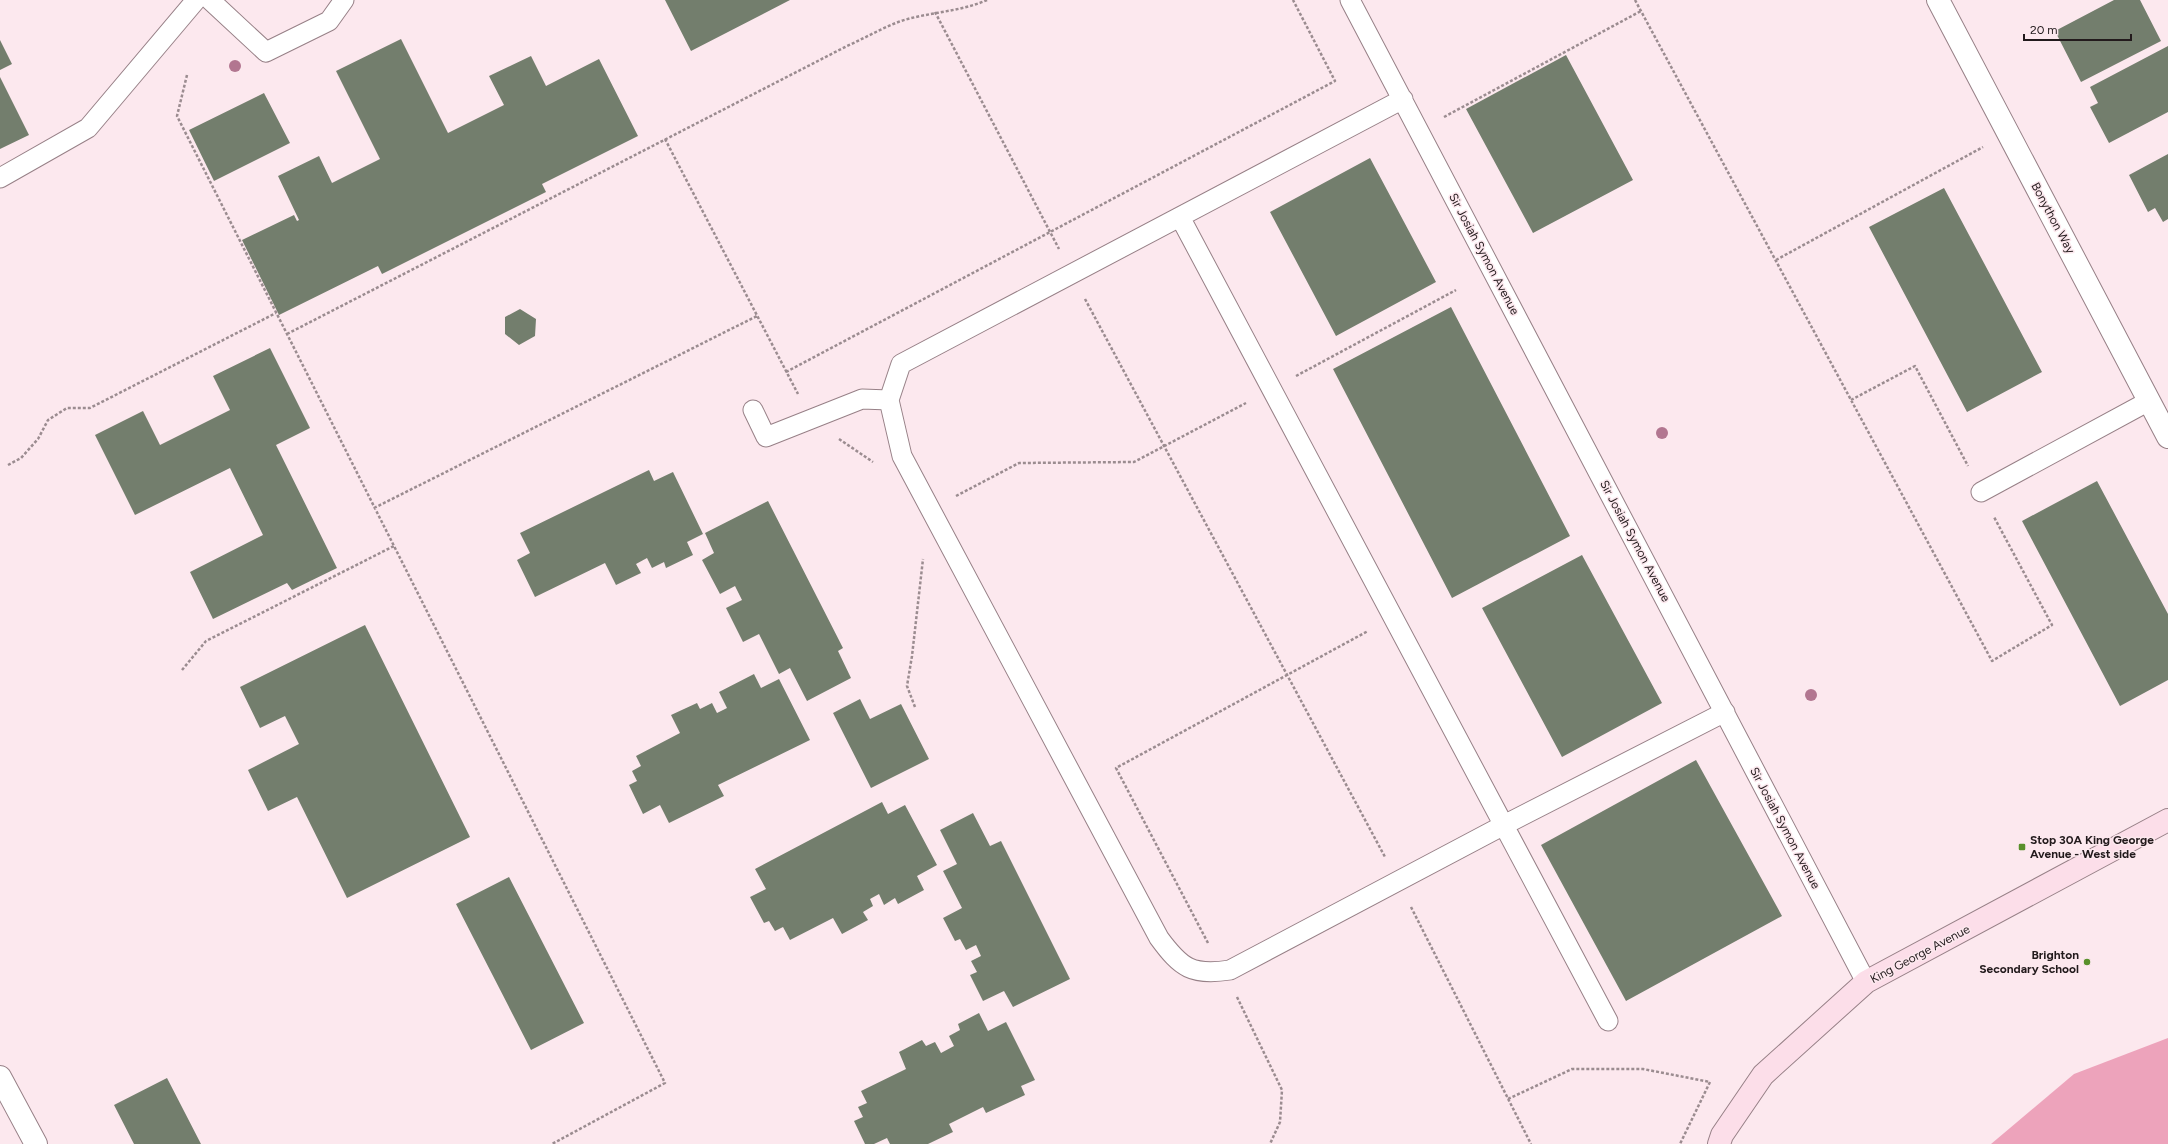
<svg xmlns="http://www.w3.org/2000/svg" width="2168" height="1144" font-family="Figtree,sans-serif">
<style>
.green{fill:#eda3bb}
.building{fill:#737e6d}
.lines{fill:none;stroke-linecap:round;stroke-linejoin:round}
.lane-casing{stroke:#978087;stroke-width:21}
.street-casing{stroke:#978087;stroke-width:24}
.secondary-casing{stroke:#978087;stroke-width:24}
.path{stroke:#9b8c90;stroke-width:2.5;stroke-dasharray:3 2;stroke-linecap:butt}
.lane{stroke:#fff;stroke-width:19}
.street{stroke:#fff;stroke-width:22}
.secondary{stroke:#fcdee9;stroke-width:22}
.tree{fill:#b27690}
.poi-dot{fill:#59902b;stroke:#fce8ee;stroke-width:1.5}
.labels{text-anchor:middle;stroke-width:3;stroke-linejoin:round;paint-order:stroke}
.street-label{font-size:12px;fill:#221a1c;stroke:#fce8ee}
.poi-label{font-size:12px;font-weight:bold;fill:#221a1c;stroke:#fce8ee;text-anchor:start}
</style>
<rect width="100%" height="100%" fill="#fce8ee"/>
<path class="green" d="M2168,1038V1144H1991L2074,1074Z"/>
<path class="building" d="M665,0H790L691,51Z
M2114,0H2140L2161,41L2081,82L2055,31Z
M401,39L448,133L504,105L489,76L531,56L546,86L599,59L638,136L542,184L546,192L382,274L378,266L279,315L242,240L294,215L297,221L299,220L278,176L319,156L332,183L380,159L336,71Z
M0,40L12,64L0,70Z
M2168,46V112L2109,143L2090,107L2098,103L2090,87Z
M1566,55L1633,180L1533,233L1466,109Z
M0,77L29,135L0,149Z
M264,93L290,143L214,181L189,130Z
M2168,154V219L2163,222L2155,208L2148,212L2129,175Z
M1370,158L1436,282L1336,336L1270,212Z
M1944,188L2042,372L1967,412L1869,227Z
M1451,307L1570,536L1452,598L1333,369Z
M520,309L536,319L535,336L519,345L505,334V317Z
M270,348L310,428L276,445L337,568L292,590L287,583L213,619L190,572L263,535L230,468L135,515L95,435L143,411L160,445L230,410L213,376Z
M649,470L654,481L673,472L703,534L687,542L693,555L666,568L664,562L652,568L647,558L636,564L641,573L616,585L605,563L535,597L517,560L530,553L520,533Z
M2097,481L2168,614V680L2120,706L2022,521Z
M768,501L843,648L838,651L851,678L807,701L790,668L779,674L759,634L743,642L726,608L742,600L735,586L720,594L702,560L714,553L705,533Z
M1582,555L1662,703L1562,757L1482,608Z
M365,625L470,837L347,898L297,797L268,811L248,770L299,744L285,716L260,728L240,687Z
M754,674L761,688L779,679L810,740L718,785L724,796L669,823L660,805L643,814L629,785L637,781L632,771L641,766L636,756L680,733L671,715L697,703L700,709L712,703L717,713L727,708L719,692Z
M860,699L870,719L901,704L929,759L871,788L833,713Z
M1696,760L1782,916L1626,1001L1541,845Z
M882,802L888,814L905,805L937,865L917,876L924,890L898,904L895,898L884,905L879,894L870,899L873,906L863,912L868,920L842,934L833,918L790,940L783,927L775,931L769,921L764,923L750,897L766,889L755,869Z
M973,813L990,846L1001,841L1070,979L1013,1007L1004,991L983,1001L970,975L977,972L971,961L981,956L976,945L966,950L960,939L955,941L943,918L962,908L943,871L957,864L940,830Z
M509,877L584,1023L531,1050L456,904Z
M979,1013L988,1031L1006,1022L1035,1080L1021,1086L1025,1095L986,1113L983,1107L949,1124L953,1132L928,1144H890L887,1138L874,1144H865L854,1121L863,1117L858,1107L867,1103L861,1091L906,1069L899,1052L922,1040L926,1046L935,1042L941,1053L954,1046L949,1036L960,1030L958,1024Z
M167,1078L201,1144H134L114,1105Z"/>
<g class="lines">
<defs>
<path id="lane" d="M210,0L266,52L329,21L344,0
M1350,0L1866,982
M1403,99L901,364L889,400L902,456L1159,938C1181,968 1192,976 1230,970L1504,825L1725,712
M0,178L88,128L196,0
M1180,217L1608,1021
M753,410L766,437L862,399L889,400
M1981,492L2149,401"/>
<path id="street" d="M1938,0L2168,437
M0,1077L36,1144"/>
<path id="secondary" d="M1719,1144L1722,1135L1763,1075L1866,982L2168,820"/>
</defs>
<use href="#lane" class="lane-casing"/>
<use href="#street" class="street-casing"/>
<use href="#secondary" class="secondary-casing"/>
<path class="path" d="M1635,0L1992,661L2052,625L1994,517
M935,12L1059,249
M187,75L177,116L665,1083L552,1144
M1444,117L1641,11
M665,139L798,394
M1776,260L1983,147
M1085,299L1385,857
M287,334L847,46C865,38 882,28 901,21C929,12 960,12 987,0
M786,372L1335,81L1293,0
M1296,376L1456,290
M1851,400L1915,366L1968,466
M839,439L873,462
M8,465L21,458L38,439L48,420L67,408H90L276,313
M956,496L1019,463L1134,462L1246,403
M374,508L757,316
M182,670L206,641L394,546
M915,707L907,686L912,656L923,559
M1411,907L1531,1144
M1208,943L1116,768L1368,631
M1237,997L1282,1090L1280,1122L1270,1144
M1508,1099L1572,1069H1643L1710,1082L1680,1144"/>
<use href="#lane" class="lane"/>
<use href="#street" class="street"/>
<use href="#secondary" class="secondary"/>
</g>
<g class="tree">
<circle cx="235" cy="66" r="6"/>
<circle cx="1662" cy="433" r="6"/>
<circle cx="1811" cy="695" r="6"/>
</g>
<g class="poi-dot">
<rect x="2018" y="843" width="8" height="8" rx="2"/>
<circle cx="2087" cy="962" r="4"/>
</g>
<g class="labels">
<g class="street-label">
<text transform="translate(2053 218) rotate(62)" y="4">Bonython Way</text>
<text transform="translate(1484 254) rotate(62)" y="4">Sir Josiah Symon Avenue</text>
<text transform="translate(1635 541) rotate(62)" y="4">Sir Josiah Symon Avenue</text>
<text transform="translate(1785 828) rotate(62)" y="4">Sir Josiah Symon Avenue</text>
<text transform="translate(1920 954) rotate(-28)" y="4">King George Avenue</text>
</g>
<g class="poi-label">
<text x="2030" y="844">Stop 30A King George<tspan x="2030" dy="14">Avenue - West side</tspan></text>
<text x="2079" y="959" text-anchor="end">Brighton<tspan x="2079" dy="14">Secondary School</tspan></text>
</g>
</g>
<path d="M2024 34v6h107v-6" fill="none" stroke="#221a1c" stroke-width="2"/>
<text x="2030" y="34" font-size="12" fill="#221a1c" stroke="#fce8ee" stroke-width="3" paint-order="stroke">20 m</text>
</svg>
